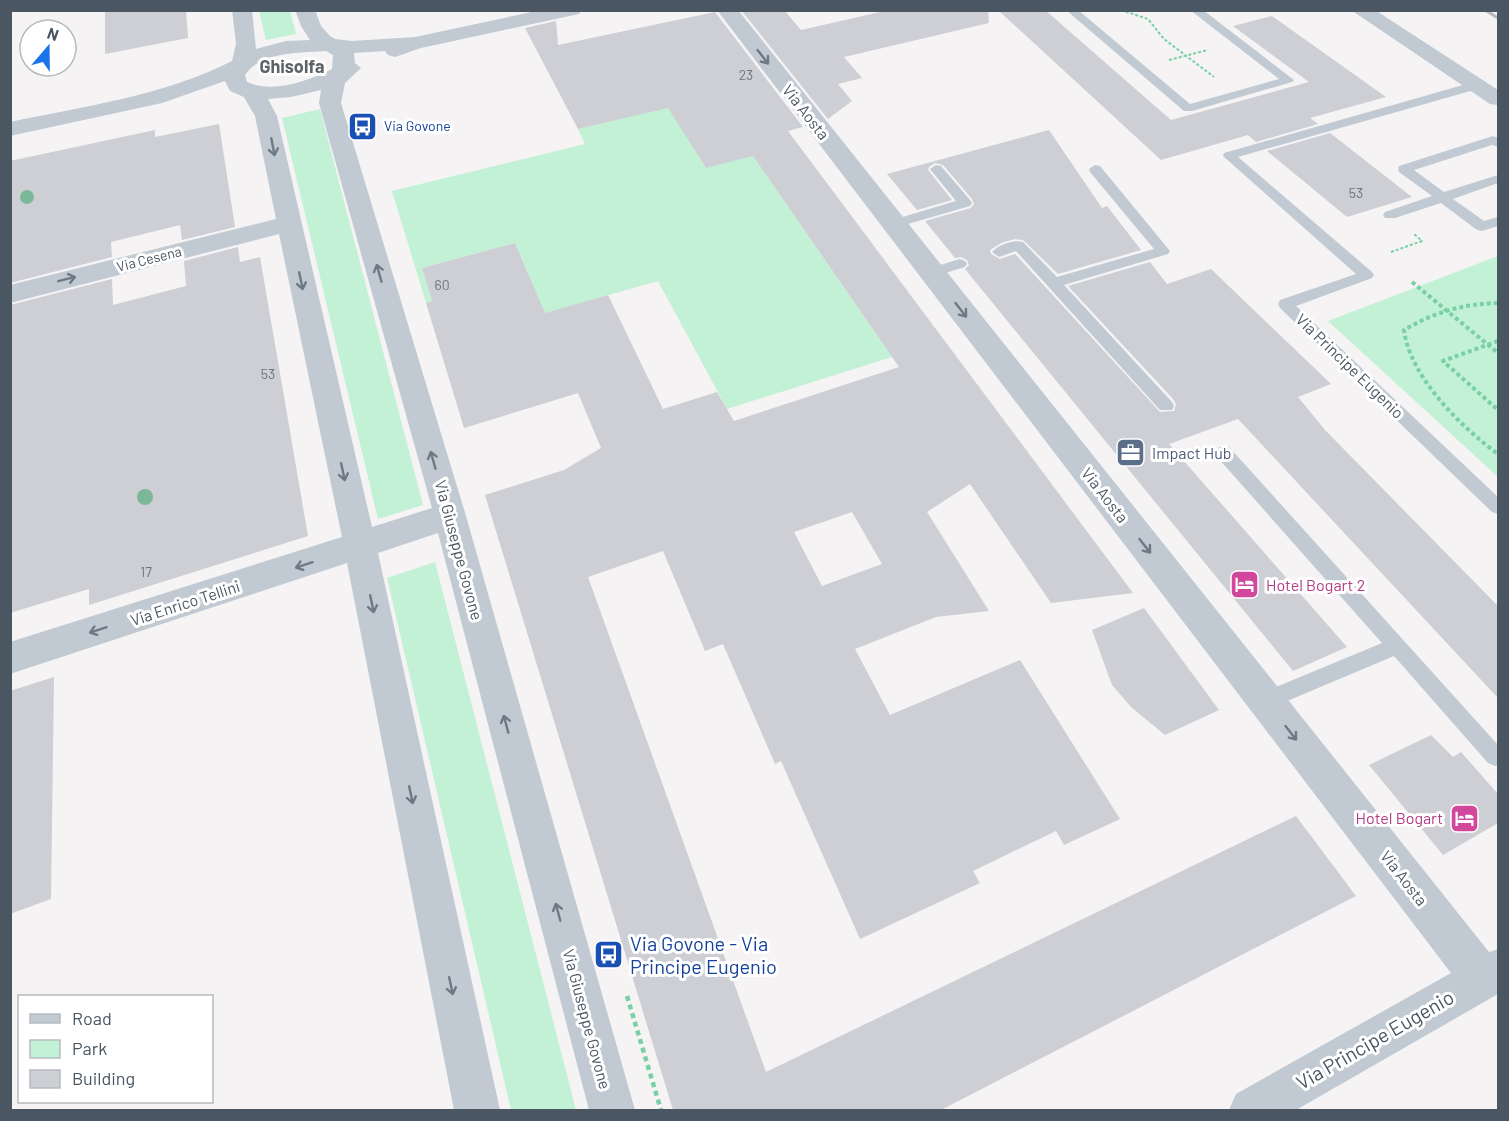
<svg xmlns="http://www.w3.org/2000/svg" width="1509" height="1121" font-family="Barlow,sans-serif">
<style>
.green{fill:#c3f1d5}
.building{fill:#cdcfd5;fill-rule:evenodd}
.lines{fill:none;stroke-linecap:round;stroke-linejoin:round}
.path-far2{stroke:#7ad0a6;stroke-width:2;stroke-dasharray:3 2;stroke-linecap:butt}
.path-far1{stroke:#7ad0a6;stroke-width:4;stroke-dasharray:4 3;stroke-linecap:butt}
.path{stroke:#7ad0a6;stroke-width:4.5;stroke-dasharray:5 4;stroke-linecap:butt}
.service{fill:#c1cad2;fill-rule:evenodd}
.minor{fill:#c1cad2;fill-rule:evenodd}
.rail{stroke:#b5b8bd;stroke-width:3}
.tree{fill:#7bb799}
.oneway{stroke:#6e7983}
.labels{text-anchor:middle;stroke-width:6;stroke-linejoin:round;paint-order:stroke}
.number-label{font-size:14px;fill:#6b747e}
.far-transit-label{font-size:14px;fill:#164399;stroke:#fff;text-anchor:start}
.far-street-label{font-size:14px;fill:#4a5661;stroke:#fff}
.street-label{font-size:16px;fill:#4a5661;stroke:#fff}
.service-label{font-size:16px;fill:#4e5e75;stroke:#fff;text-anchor:start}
.hotel-label{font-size:16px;fill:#b23c85;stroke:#fff;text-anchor:start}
.far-district-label{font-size:18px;font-weight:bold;fill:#5f6368;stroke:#fff}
.near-transit-label{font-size:20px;fill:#164399;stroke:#fff;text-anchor:start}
.near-street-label{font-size:20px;fill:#4a5661;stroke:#fff}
</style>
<rect width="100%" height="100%" fill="#f5f3f3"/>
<path class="green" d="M259,11H290L296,34L266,40Z
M711,97L692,146L705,167L753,156L892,357L727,409L658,281L493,328L529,275L515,243L422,268L432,301L426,303L392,191L585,144L578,129Z
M320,109L423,505L378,519L282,118Z
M1498,256V477L1328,321Z
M435,562L576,1110H511L387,578Z"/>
<path class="building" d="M105,10H186L188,38L105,54Z
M741,10H784L801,30L889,10H988L989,23L844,57L862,78L838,84L852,101L828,119Z
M998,10H1045L1171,120L1309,82L1233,26L1272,16L1386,97L1310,118L1318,124L1256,142L1248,135L1161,160Z
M715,12L803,127L788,131L1133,593L1051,603L970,484L927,512L989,611L936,617L855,649L890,715L1020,660L1120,819L1064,845L1056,831L973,871L980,883L860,939L781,761L775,764L723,644L705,651L663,551L588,577L766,1072L1296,816L1356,896L941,1110H673L485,495L564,470L601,448L578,393L464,428L426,303L432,301L422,268L515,243L545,313L608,295L663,409L717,392L734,421L899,367L753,156L706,168L668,108L578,129L525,28L556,21L558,45ZM852,512L882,564L822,586L794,532Z
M219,124L235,227L182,240L180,225L111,242L112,257L10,283V161L155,130V137Z
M1049,130L1102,208L1107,206L1141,250L1058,274L1023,240L1015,239L1001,243L990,250L991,254L1000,259L1015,254L1160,412L1174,411L1176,405L1174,400L1068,286L1150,262L1167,284L1211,269L1331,384L1298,397L1325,430L1498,606V698L1238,419L1169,444L1347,647L1293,671L965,269L969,265L967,260L961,257L955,258L925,221L971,208L974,204L972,199L943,165L935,163L929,167L928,170L952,200L917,210L887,174Z
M1330,133L1412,197L1347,217L1267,151Z
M238,247L240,262L260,257L308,536L89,605V589L10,613V305L112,279L113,305L186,286L184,261Z
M1144,608L1219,710L1165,735L1131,707L1112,685L1092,630Z
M54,677L51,899L10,914V691Z
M1431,735L1453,757L1461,752L1498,794V823L1443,855L1369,765Z"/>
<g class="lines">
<path class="path-far2" d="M1121,10L1148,19L1164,39L1214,77
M1169,60L1208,50
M1391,252L1422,241L1414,234"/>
<path class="path-far1" d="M1412,282L1498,353
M1498,303C1462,304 1435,312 1404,330C1410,377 1461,427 1498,454
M1498,341L1443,361L1498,410"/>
<path class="path" d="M627,996L661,1110"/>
<path class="service" d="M1066,10H1078L1190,104L1279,79L1190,10H1203L1294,80L1292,82L1192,111H1184Z
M1477,81L1481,82V88L1238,157L1372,272L1374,275L1372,278L1296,306L1498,497V514L1492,512L1280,308L1278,304L1280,300L1356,274L1223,156L1224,153Z
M1493,136L1498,138V147L1492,145L1414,170L1444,192L1498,175V183L1453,199L1484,221L1498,217V226L1482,231L1477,230L1441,203L1395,218H1385L1383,215L1385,212L1432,196L1399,172L1398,169L1399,166Z
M936,165L941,166L970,200L972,203L970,206L894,228L889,227L887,224L889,221L956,201L930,169Z
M1095,165L1100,166L1170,251L1168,254L1064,285L1172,402L1174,406L1172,410H1160L1016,251L999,257L992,252C998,245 1014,239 1023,242L1057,277L1154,249L1090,172L1089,169Z
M960,259L965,261L967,264L965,267L932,277L925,272L927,269Z
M1224,446L1230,448L1498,745V765L1495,766L1488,763L1394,656L1266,710L1259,708L1256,701L1259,694L1382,643L1218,458L1216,453L1218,448Z"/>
<path class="minor" d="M232,10H252L256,49L286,41L310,40L301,26L295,10H315L321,26L330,36L335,39L352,41L415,37L541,10H582L579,14L421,48L395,57L388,55L385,51L354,53L355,63L361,68L345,83L341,103L466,516L635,1110H589L438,533L378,553L500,1110H454L347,563L10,674V642L342,537L279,234L10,303V285L276,219L255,116L244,97L230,91L225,81L162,103L10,136V122C85,106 163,96 232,61L236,44ZM326,51L333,55L332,69C308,81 273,94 247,82L245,75C261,51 301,53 326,51ZM321,90L319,103L432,508L372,527L277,116L268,99L291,97Z
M717,10H738L1489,952L1498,949V994L1296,1110H1229L1236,1094L1451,973Z
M1351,10H1375L1498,90V105L1490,104Z"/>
<path class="rail" d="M1485,10L1498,18"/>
</g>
<g class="tree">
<circle cx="27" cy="197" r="7"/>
<circle cx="145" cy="497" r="8"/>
</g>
<defs><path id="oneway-shaft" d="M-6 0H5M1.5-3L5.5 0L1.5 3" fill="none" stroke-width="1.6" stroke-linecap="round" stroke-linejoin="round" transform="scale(1.5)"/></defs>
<g class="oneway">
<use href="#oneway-shaft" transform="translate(763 57) rotate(52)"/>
<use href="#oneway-shaft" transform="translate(273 147) rotate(79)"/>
<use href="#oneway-shaft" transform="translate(379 273) rotate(-106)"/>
<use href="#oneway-shaft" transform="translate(67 279) rotate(-14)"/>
<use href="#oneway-shaft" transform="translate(301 281) rotate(78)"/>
<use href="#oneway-shaft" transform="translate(961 310) rotate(52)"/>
<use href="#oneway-shaft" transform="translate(433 460) rotate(-106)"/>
<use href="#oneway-shaft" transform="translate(343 472) rotate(78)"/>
<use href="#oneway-shaft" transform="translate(1145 546) rotate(52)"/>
<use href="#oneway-shaft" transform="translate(304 565) rotate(162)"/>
<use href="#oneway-shaft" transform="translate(372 604) rotate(78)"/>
<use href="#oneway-shaft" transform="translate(98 630) rotate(162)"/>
<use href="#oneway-shaft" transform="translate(506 724) rotate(-105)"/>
<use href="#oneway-shaft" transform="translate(1291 733) rotate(52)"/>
<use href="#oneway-shaft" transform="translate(411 795) rotate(78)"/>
<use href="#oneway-shaft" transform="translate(558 912) rotate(-105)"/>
<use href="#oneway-shaft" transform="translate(451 986) rotate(78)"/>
</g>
<defs>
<symbol id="bus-square" viewBox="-11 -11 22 22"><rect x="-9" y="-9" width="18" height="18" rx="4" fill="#1a4fb4" stroke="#fff"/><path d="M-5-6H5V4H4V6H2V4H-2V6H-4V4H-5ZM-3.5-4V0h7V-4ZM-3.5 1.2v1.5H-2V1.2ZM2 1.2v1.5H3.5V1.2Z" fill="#fff"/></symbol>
<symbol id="office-square" viewBox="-11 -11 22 22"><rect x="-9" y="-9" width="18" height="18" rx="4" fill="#5c6f8a" stroke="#fff"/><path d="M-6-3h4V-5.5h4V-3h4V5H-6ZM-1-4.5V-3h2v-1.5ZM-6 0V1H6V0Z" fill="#fff"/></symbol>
<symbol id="hotel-square" viewBox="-11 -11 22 22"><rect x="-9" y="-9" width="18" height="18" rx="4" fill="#d1479c" stroke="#fff"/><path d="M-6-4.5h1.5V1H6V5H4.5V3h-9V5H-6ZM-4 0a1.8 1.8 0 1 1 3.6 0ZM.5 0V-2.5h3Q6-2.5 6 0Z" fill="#fff"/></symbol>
</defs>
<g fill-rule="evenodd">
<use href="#bus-square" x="346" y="110" width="33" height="33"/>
<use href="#office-square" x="1114" y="436" width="33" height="33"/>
<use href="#hotel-square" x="1228" y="568" width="33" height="33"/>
<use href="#hotel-square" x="1448" y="802" width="33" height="33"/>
<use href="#bus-square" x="592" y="938" width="33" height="33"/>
</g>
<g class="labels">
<g class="number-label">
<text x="746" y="80">23</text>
<text x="1356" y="198">53</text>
<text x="442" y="290">60</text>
<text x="268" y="379">53</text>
<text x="146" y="577">17</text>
</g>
<g class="far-transit-label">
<text x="384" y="131">Via Govone</text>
</g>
<g class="far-street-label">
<text transform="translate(149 259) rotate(-14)" y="5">Via Cesena</text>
</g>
<g class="street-label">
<text transform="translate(806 112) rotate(52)" y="6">Via Aosta</text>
<text transform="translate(1350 366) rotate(44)" y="6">Via Principe Eugenio</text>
<text transform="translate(1105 495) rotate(52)" y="6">Via Aosta</text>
<text transform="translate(459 550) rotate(75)" y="6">Via Giuseppe Govone</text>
<text transform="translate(185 603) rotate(-18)" y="6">Via Enrico Tellini</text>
<text transform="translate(1404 878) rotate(52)" y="6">Via Aosta</text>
<text transform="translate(587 1019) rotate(75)" y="6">Via Giuseppe Govone</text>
</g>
<g class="service-label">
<text x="1152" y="459">Impact Hub</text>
</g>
<g class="hotel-label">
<text x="1266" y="591">Hotel Bogart 2</text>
<text x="1443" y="824" text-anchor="end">Hotel Bogart</text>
</g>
<g class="far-district-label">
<text x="292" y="73">Ghisolfa</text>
</g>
<g class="near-transit-label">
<text x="630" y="951">Via Govone - Via<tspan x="630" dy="23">Principe Eugenio</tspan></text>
</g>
<g class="near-street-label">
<text transform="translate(1375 1040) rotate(-30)" y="7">Via Principe Eugenio</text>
</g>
</g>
<rect width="1509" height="1121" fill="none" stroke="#4a5661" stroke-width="24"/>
<rect x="18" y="995" width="195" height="108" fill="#ffffff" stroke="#b7bbc0" stroke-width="1.5"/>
<rect x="30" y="1014" width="30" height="9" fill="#c1cad2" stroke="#b7bbc0" stroke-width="1.5"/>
<text x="72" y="1025" font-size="18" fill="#4a5661">Road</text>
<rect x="30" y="1040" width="30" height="18" fill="#c3f1d5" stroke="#b7bbc0" stroke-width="1.5"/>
<text x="72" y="1055" font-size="18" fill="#4a5661">Park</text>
<rect x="30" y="1070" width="30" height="18" fill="#cdcfd5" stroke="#b7bbc0" stroke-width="1.5"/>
<text x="72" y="1085" font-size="18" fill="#4a5661">Building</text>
<g transform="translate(48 48) rotate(20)"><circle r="28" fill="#ffffff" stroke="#b7bbc0" stroke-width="1.5"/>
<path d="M0-4.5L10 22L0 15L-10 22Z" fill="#1a73e8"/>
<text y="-9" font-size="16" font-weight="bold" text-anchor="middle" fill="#4a5661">N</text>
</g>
</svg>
